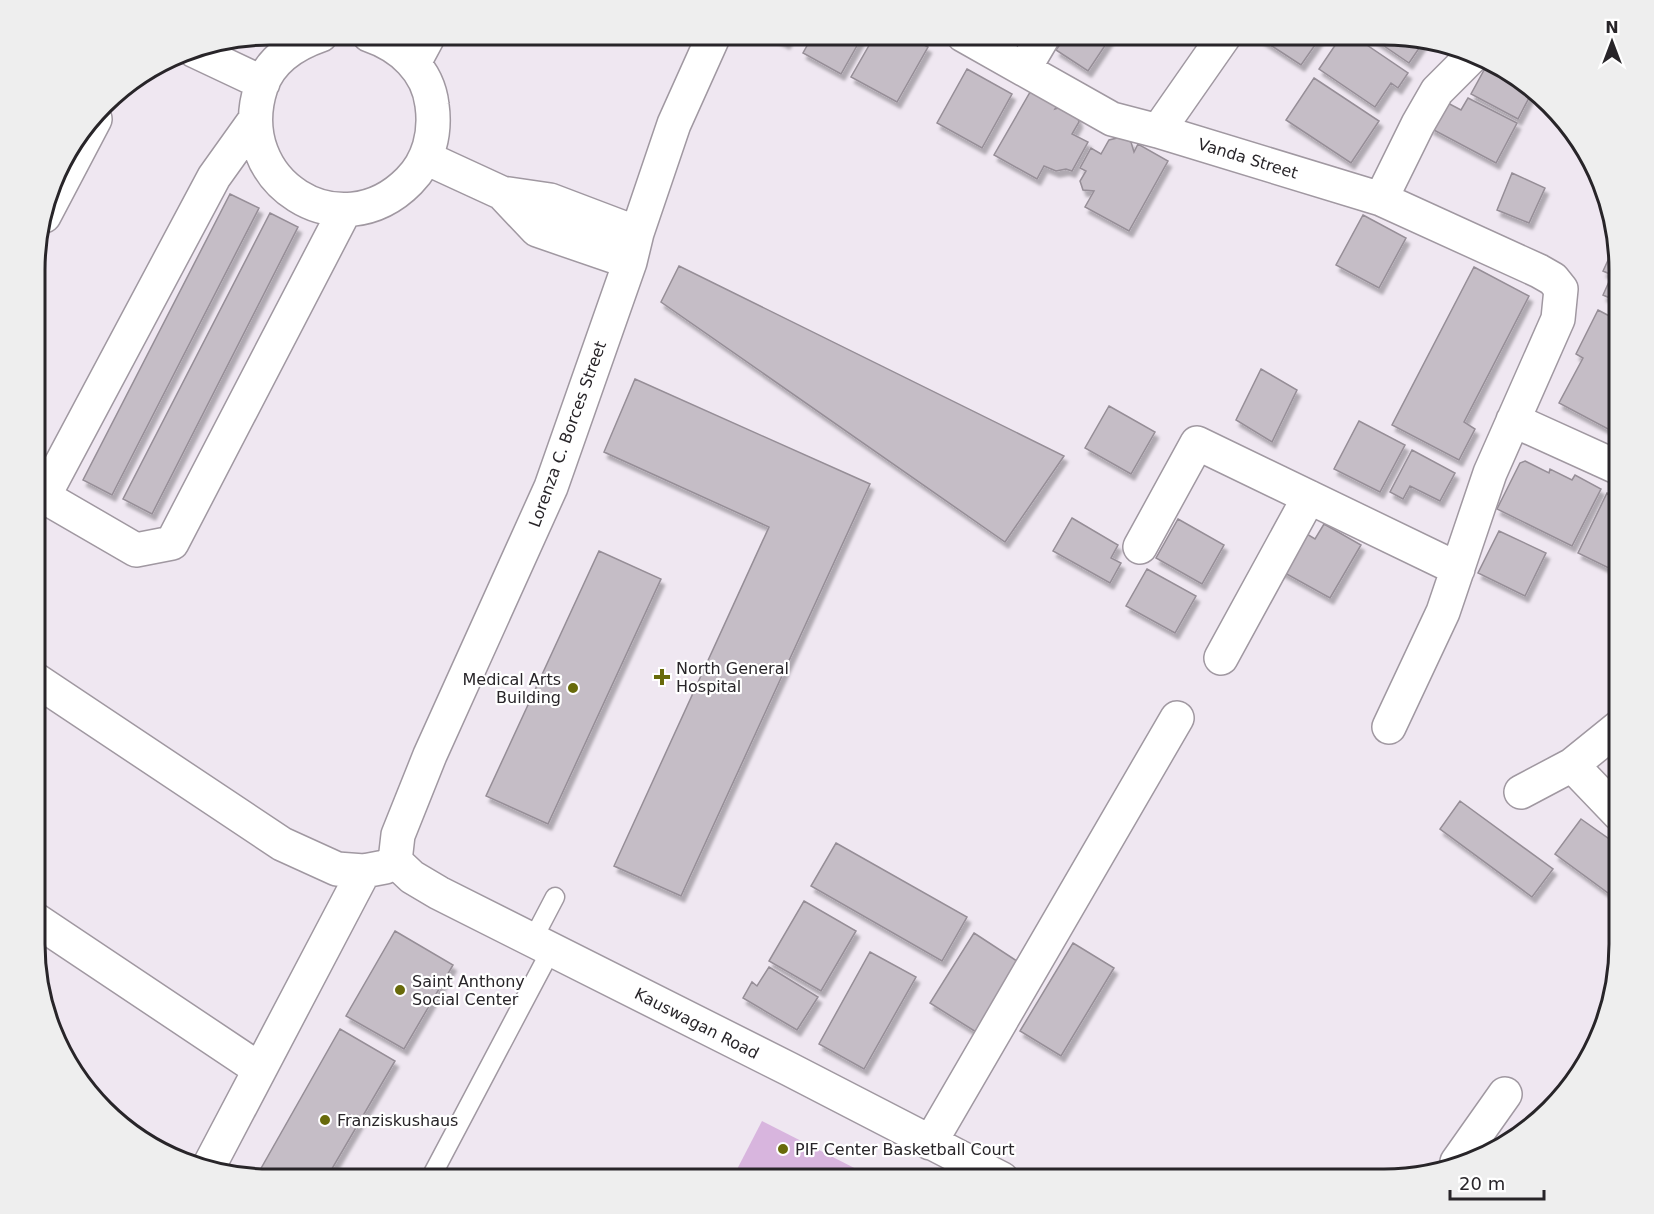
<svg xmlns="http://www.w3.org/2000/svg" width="1654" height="1214" font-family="'DejaVu Sans',sans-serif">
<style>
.green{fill:#d8b5de}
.building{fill:#c5bdc6;stroke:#968e97;stroke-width:1.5;filter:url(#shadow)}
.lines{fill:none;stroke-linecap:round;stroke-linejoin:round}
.lane-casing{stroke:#a098a1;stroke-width:21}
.street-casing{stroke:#a098a1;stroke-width:36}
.lane{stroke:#fff;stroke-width:18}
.street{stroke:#fff;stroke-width:33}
.poi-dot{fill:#686a0a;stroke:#fff;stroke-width:2}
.labels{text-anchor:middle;stroke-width:4.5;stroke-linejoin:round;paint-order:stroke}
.street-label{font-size:16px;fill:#282529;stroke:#fff}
.poi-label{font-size:16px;fill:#282529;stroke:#fff;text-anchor:start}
.rim{fill:none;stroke:#282529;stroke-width:3}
</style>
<defs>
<filter id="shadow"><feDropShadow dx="3.5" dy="6" stdDeviation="1.5" flood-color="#0004"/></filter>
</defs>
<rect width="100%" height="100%" fill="#efe7f1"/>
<path class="green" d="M762,1121L872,1177L871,1179H732Z"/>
<path class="building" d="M771,35H791L786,43Z
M813,35H863L841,74L803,53Z
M875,35H905L928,47L897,102L851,77Z
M1067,35H1112L1088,71L1056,50Z
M1255,35H1322L1301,65Z
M1342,35H1352L1408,73L1398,88L1391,83L1375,107L1319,69Z
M1368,35H1399L1424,41L1409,63Z
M1489,61L1528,83L1533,90L1518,119L1471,94Z
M967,69L1012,94L982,148L937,123Z
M1314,78L1379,121L1351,163L1286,120Z
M1033,87L1059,102L1055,109L1065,106L1076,112L1079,122L1072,134L1088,142L1072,171L1066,169L1056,171L1044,166L1037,179L994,155Z
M1468,98L1517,123L1496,163L1430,128L1444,101L1461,110Z
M1121,137L1131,142L1134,152L1138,144L1168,161L1129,231L1085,207L1094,191L1083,190L1080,181L1086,171L1080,168L1091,148L1101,154L1109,140Z
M1512,173L1545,188L1529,223L1497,210Z
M230,194L259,208L112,495L83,480Z
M270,213L298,227L152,514L123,499Z
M1363,215L1406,238L1379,288L1336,265Z
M1616,243L1619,255V302L1603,295L1612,275L1603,271Z
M679,266L1064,456L1005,542L661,302Z
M1474,267L1529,296L1464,422L1475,429L1459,460L1392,425Z
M1598,310L1619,321V408L1608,429L1559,403L1583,358L1576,354Z
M1261,369L1297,390L1272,442L1236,420Z
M635,379L870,484L681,896L614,866L769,527L604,452Z
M1109,406L1155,432L1131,474L1085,448Z
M1359,421L1405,445L1380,492L1334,469Z
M1412,450L1455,473L1440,501L1410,486L1403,499L1390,492Z
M1525,461L1549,473L1550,469L1572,480L1575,475L1601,489L1572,546L1497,509L1520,463Z
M1607,493L1619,499V573L1578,553Z
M1072,518L1118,545L1111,558L1121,563L1110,583L1053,551Z
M1178,519L1224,545L1202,584L1156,558Z
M1324,524L1361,545L1330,598L1274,567L1297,528L1315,539Z
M1499,531L1546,553L1525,596L1478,573Z
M599,551L661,579L548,824L486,796Z
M1147,569L1196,596L1175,633L1126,606Z
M1460,801L1553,869L1532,897L1440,829Z
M1581,819L1619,846V901L1555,854Z
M836,843L967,917L942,961L811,886Z
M804,901L856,931L821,991L769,961Z
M395,931L453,965L404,1049L346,1016Z
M974,933L1020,963L976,1032L930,1003Z
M1073,943L1114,968L1061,1056L1020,1031Z
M870,952L916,977L864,1069L819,1044Z
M769,967L818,997L797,1030L743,998L752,982L757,986Z
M340,1029L395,1061L326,1179H255Z"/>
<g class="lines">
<defs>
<path id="lane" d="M533,939L555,897
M430,1179L551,950"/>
<path id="street" d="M321,35C295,44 270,60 261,87C230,182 340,251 409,181C429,161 436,133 432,105C428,70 401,46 369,35
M963,35L1112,119L1158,131L1381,199L1539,271L1553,279L1561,289L1558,319L1490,473L1443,612L1389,727
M193,50L263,83
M414,63L429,35
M1024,69L1044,35
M1158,131L1225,35
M426,158L502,193L550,200L637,233
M502,193L537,230L630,262
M1381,199L1418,124L1437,91L1475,53
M44,216L95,119
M1513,420L1619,468
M36,492L136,550L172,543L345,210
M44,496L214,177L254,121
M1140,547L1197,443L1458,569
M1221,658L1309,497
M36,680L282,844L337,869L364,871L385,867L395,861
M1572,765L1619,814
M1521,792L1572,765L1619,727
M395,861L398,835L430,755L551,487L630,262L637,233L674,124L714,35
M395,861L412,877L439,893L789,1069L1002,1179
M36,920L247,1061
M930,1143L1177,718
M1457,1162L1505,1094
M208,1168L364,871"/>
</defs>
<use href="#lane" class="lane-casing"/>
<use href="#street" class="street-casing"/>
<use href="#lane" class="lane"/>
<use href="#street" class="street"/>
</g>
<g class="poi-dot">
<path d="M659 668h6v6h6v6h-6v6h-6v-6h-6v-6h6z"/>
<circle cx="573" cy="688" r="6"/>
<circle cx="400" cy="990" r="6"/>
<circle cx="325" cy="1120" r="6"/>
<circle cx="783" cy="1149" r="6"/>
</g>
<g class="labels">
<g class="street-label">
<text transform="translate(1248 158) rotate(17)" y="6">Vanda Street</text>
<text transform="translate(567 434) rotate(-70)" y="6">Lorenza C. Borces Street</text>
<text transform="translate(697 1023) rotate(27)" y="6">Kauswagan Road</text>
</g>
<g class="poi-label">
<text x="676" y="674">North General<tspan x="676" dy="18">Hospital</tspan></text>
<text x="561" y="685" text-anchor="end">Medical Arts<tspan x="561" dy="18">Building</tspan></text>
<text x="412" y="987">Saint Anthony<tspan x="412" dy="18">Social Center</tspan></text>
<text x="337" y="1126">Franziskushaus</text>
<text x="795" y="1155">PIF Center Basketball Court</text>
</g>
</g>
<path d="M0 0H1654V1214H0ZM270 45H1384A225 225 0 0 1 1609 270V944A225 225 0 0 1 1384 1169H270A225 225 0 0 1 45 944V270A225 225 0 0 1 270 45Z" fill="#eee" fill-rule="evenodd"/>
<path class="rim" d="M270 45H1384A225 225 0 0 1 1609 270V944A225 225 0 0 1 1384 1169H270A225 225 0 0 1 45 944V270A225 225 0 0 1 270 45Z"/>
<g transform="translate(1612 42)" stroke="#ffffff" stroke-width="4.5" paint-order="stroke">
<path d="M0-4.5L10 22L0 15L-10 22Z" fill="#282529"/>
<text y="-9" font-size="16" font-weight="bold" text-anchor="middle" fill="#282529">N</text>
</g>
<path d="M1450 1190v9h94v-9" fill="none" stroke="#282529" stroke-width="3"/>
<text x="1459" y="1190" font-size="18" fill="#282529" stroke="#ffffff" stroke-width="4.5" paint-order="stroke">20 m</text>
</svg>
